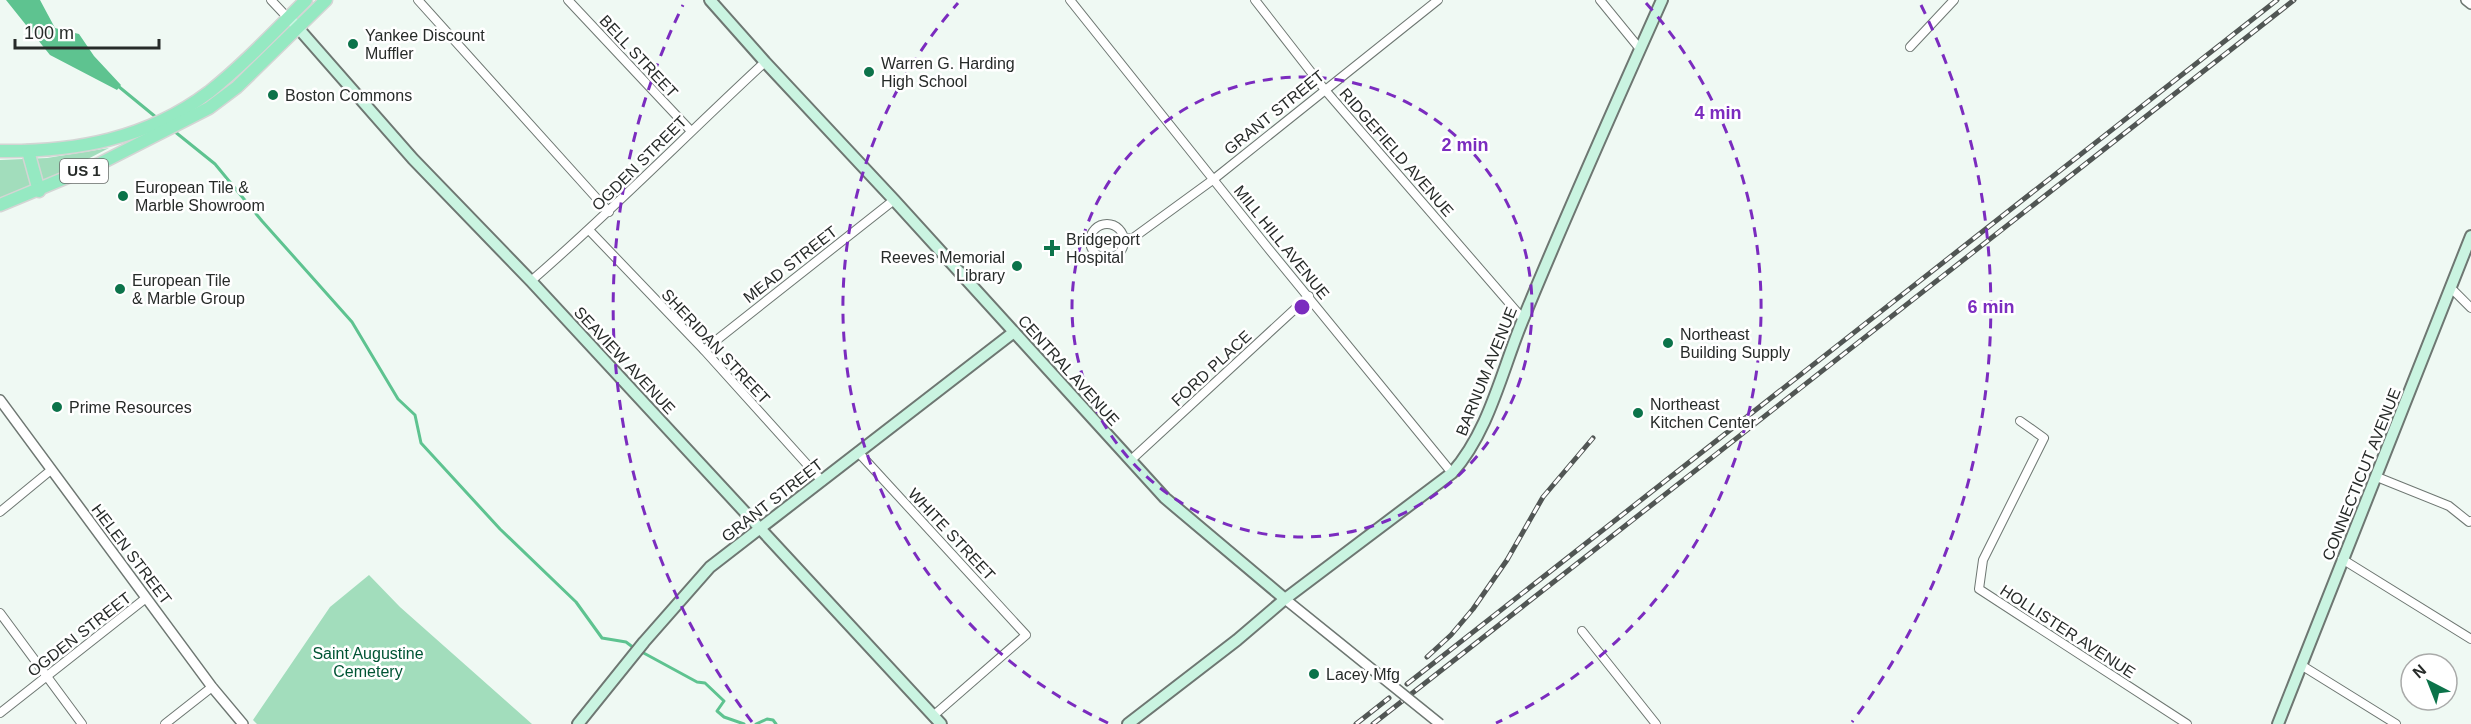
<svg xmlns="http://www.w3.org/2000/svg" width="2471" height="724" font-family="Helvetica,sans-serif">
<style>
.green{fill:#a2ddbc}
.water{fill:#5ec390}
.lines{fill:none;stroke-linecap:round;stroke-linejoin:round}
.stream{stroke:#5ec390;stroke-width:3}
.minor-casing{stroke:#6e7772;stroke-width:10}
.tertiary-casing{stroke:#6e7772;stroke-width:12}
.secondary-casing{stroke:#6e7772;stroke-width:14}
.primary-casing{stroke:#d4d5d4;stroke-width:15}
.minor{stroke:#fff;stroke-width:8}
.tertiary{stroke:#fff;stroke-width:9}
.secondary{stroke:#caf4e1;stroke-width:10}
.primary{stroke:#95e9c2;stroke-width:12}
.rail-casing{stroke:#515654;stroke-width:5}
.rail{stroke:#fff;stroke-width:3;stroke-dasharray:9;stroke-linecap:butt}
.tertiary-bridge-casing{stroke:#6e7772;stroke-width:12;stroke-linecap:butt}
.tertiary-bridge{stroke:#fff;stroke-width:9}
.ring{fill:none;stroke:#7b2cbf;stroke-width:3;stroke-dasharray:10 8}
.poi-dot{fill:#0c734a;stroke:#fff;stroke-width:2}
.labels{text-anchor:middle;stroke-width:5;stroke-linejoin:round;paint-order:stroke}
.shield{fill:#fff;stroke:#686b69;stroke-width:1.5}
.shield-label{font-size:15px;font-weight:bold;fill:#272b29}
.poi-label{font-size:16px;fill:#272b29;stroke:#fff;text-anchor:start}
.street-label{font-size:16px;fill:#272b29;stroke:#fff}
.park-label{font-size:16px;fill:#005434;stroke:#fff}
.centre{fill:#7b2cbf;stroke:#fff;stroke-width:3}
.ring-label{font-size:18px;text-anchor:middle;font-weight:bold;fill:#7b2cbf;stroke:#fff;stroke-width:5;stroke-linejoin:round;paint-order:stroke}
</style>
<rect width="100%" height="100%" fill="#eff9f3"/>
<!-- green -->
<g class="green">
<path d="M109,148L51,178L0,198V160L47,158Z"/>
<path d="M369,575L400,607L532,724H257L253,720L330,607Z"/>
</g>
<!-- water -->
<path class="water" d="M6,0H40L55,28L79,34L94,56L121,85L117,90L50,55Z"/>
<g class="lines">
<!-- stream -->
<g class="stream">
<path d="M118,86L157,118"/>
<path d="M174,131L215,164L262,221L352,322L398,399L415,415L421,443L500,529L576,602L602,638L626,642L634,648"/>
<path d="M640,651L697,682L705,683L724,701L717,711L724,717L744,724"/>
<path d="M756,724L767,719L773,720L776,724"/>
</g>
<!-- minor casing -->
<g class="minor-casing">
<g id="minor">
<path d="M271,0L287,17"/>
<path d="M418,0L609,212"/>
<path d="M568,0L691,131"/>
<path d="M1070,0L1268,248L1452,473"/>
<path d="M1255,0L1325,90L1523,319"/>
<path d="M1600,0L1640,49"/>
<path d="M1910,47L1954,0"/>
<circle cx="1107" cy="241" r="17"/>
<path d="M589,230L704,350L822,481"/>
<path d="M1124,239L1133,238L1214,179L1438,0"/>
<path d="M531,281C612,211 686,135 765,62"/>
<path d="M2451,288L2471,308"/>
<path d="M704,350L894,200"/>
<path d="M2020,421L2044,438L1983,560L1979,589L2187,724"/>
<path d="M858,452L1026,635L933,716"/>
<path d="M1131,460L1309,296"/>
<path d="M2377,477L2449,506L2469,522L2471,521"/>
<path d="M0,512L51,470"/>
<path d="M2342,559L2471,639"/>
<path d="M0,613L82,724"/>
<path d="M1582,631L1656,724"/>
<path d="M2301,665L2396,724"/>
<path d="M0,713L146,598"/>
<path d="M165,724L212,687"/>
</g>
</g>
<!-- tertiary casing -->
<g class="tertiary-casing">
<g id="tertiary">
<path d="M2466,0L2471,4"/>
<path d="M0,400L212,687L243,724"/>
<path d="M1285,599L1378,674"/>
</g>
</g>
<!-- secondary casing -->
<g class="secondary-casing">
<g id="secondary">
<path d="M710,0L765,62L894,200L1165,498L1285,599"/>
<path d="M292,21L413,159L531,281L941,724"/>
<path d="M578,724L644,642L710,567L1014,332"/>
<path d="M1128,724L1237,640L1285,599L1452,473C1490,430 1502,369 1524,317C1568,210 1615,105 1662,0"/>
<path d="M2278,724L2471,236"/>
</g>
</g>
<!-- primary casing -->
<g class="primary-casing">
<g id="primary">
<path d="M0,151C75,152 147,139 209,92C243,65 275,31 306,0"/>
<path d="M28,151L39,191"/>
<path d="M0,205L99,164L209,108L237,87L326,0"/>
</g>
</g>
<!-- minor -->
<use href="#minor" class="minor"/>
<!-- tertiary -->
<use href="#tertiary" class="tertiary"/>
<!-- secondary -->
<use href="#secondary" class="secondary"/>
<!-- primary -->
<use href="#primary" class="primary"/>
<!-- rail casing -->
<g class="rail-casing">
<g id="rail">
<path d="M1427,657L1451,635L1473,609L1507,560L1543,497L1593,438"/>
<path d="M1407,684L2277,0"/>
<path d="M1356,724L1389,698"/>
<path d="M1373,724L2294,0"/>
</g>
</g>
<!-- rail -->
<use href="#rail" class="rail"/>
<!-- tertiary-bridge casing -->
<g class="tertiary-bridge-casing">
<path id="tertiary-bridge" d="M1378,674L1440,724"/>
</g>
<!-- tertiary-bridge -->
<use href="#tertiary-bridge" class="tertiary-bridge"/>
</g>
<!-- distance rings -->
<g class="ring">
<circle cx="1302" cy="307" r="230"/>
<path d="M1108 723A459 459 0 0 1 958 3M1646 3A459 459 0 0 1 1496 723"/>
<path d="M752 722A689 689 0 0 1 683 5M1921 5A689 689 0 0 1 1852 722"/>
</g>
<!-- markers -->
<g class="poi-dot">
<circle cx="353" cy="44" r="6"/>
<circle cx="869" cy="72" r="6"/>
<circle cx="273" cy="95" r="6"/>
<circle cx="123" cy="196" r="6"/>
<path d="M1049 239h6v6h6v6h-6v6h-6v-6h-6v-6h6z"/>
<circle cx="1017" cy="266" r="6"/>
<circle cx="120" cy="289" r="6"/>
<circle cx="1668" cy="343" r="6"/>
<circle cx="57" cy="407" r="6"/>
<circle cx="1638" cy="413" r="6"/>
<circle cx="1314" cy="674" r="6"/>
</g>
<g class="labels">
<!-- shield labels -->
<rect class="shield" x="60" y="159" width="48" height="24" rx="4.5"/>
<g class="shield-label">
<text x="84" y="176">US 1</text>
</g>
<!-- poi labels -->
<g class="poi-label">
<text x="365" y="41">Yankee Discount<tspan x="365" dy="18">Muffler</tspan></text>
<text x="881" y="69">Warren G. Harding<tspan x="881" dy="18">High School</tspan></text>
<text x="285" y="101">Boston Commons</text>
<text x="135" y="193">European Tile &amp;<tspan x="135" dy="18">Marble Showroom</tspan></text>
<text x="1066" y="245">Bridgeport<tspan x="1066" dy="18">Hospital</tspan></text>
<text x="1005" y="263" text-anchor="end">Reeves Memorial<tspan x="1005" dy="18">Library</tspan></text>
<text x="132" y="286">European Tile<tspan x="132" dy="18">&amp; Marble Group</tspan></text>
<text x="1680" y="340">Northeast<tspan x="1680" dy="18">Building Supply</tspan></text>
<text x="1650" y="410">Northeast<tspan x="1650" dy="18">Kitchen Center</tspan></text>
<text x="69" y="413">Prime Resources</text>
<text x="1326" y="680">Lacey Mfg</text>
</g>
<!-- street labels -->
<g class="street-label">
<text transform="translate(639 56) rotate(47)" y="6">BELL STREET</text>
<text transform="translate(1274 112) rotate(-39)" y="6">GRANT STREET</text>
<text transform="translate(1397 152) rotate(49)" y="6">RIDGEFIELD AVENUE</text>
<text transform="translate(639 163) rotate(-45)" y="6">OGDEN STREET</text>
<text transform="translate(1282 242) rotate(51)" y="6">MILL HILL AVENUE</text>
<text transform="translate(790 264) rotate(-38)" y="6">MEAD STREET</text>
<text transform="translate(716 346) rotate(47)" y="6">SHERIDAN STREET</text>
<text transform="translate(625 360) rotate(47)" y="6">SEAVIEW AVENUE</text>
<text transform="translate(1211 368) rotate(-43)" y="6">FORD PLACE</text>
<text transform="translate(1069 370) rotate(48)" y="6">CENTRAL AVENUE</text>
<text transform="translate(1486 371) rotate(-68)" y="6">BARNUM AVENUE</text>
<text transform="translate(2361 474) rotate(-68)" y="6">CONNECTICUT AVENUE</text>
<text transform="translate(772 500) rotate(-38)" y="6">GRANT STREET</text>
<text transform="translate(952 534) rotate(47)" y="6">WHITE STREET</text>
<text transform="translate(132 554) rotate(53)" y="6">HELEN STREET</text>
<text transform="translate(2068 631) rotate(33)" y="6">HOLLISTER AVENUE</text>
<text transform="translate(79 634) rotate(-38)" y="6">OGDEN STREET</text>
</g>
<!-- park labels -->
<g class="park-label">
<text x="368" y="659">Saint Augustine<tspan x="368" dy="18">Cemetery</tspan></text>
</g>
</g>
<circle cx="1302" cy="307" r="9" class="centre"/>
<g class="ring-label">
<text x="1718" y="119">4 min</text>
<text x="1465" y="151">2 min</text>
<text x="1991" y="313">6 min</text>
</g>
<!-- north arrow -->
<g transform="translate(2429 682) rotate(318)"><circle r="28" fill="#ffffff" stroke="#a9aaa9" stroke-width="1.5"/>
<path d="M0-4.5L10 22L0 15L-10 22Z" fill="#0c734a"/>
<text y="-9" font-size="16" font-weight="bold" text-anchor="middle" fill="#272b29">N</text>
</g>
<!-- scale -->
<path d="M15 39v9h144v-9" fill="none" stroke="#272b29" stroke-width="3"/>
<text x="24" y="39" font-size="18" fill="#272b29" stroke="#ffffff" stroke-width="4.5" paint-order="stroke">100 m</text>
</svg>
